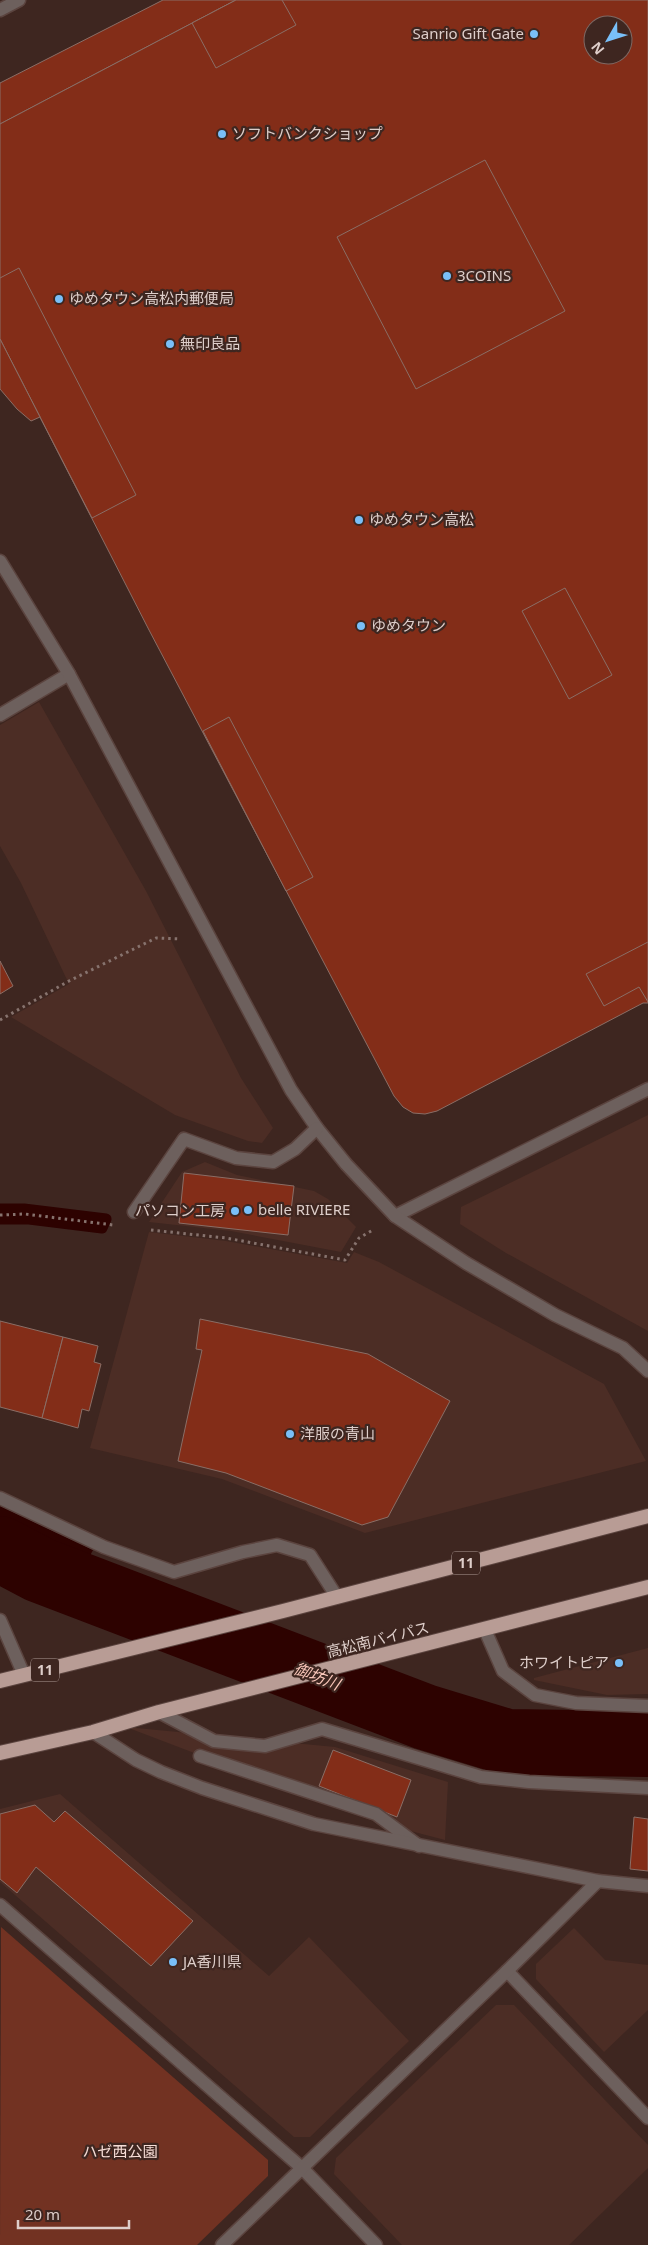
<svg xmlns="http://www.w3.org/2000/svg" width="648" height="2245" font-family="'Noto Sans','Noto Sans JP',sans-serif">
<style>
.built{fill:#4c2d25}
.green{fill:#723222}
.water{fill:#2d0200}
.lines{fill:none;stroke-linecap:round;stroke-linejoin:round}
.stream{stroke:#2d0200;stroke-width:11}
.river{stroke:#2d0200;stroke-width:66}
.building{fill:#832d18;stroke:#8a6e66;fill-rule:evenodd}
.service-casing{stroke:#5b443f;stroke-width:15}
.minor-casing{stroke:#5b443f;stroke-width:15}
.trunk-casing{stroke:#5b443f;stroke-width:16}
.path{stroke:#87736e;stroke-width:3;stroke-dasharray:2.5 4;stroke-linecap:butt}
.service{stroke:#6d605d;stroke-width:12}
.minor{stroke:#6d605d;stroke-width:12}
.trunk{stroke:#b89c95;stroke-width:14}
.poi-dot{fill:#79bff8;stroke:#3e2620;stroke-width:2}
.labels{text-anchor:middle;stroke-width:4.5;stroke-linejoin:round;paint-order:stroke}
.shield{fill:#3e2620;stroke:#ae9c97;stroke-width:1}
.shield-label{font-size:14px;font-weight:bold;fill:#dececa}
.poi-label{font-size:15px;fill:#dececa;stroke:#3e2620;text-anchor:start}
.street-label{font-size:15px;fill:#dececa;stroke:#3e2620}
.park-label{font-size:15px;fill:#f6dcd5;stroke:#3e2620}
.water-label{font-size:16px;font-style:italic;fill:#fbc8bb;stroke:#3e2620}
</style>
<rect width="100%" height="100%" fill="#3e2620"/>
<!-- built -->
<g class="built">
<path d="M39,702L146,891L241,1078L273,1128L262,1143L248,1141L175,1115L11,1017L69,984L21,883L0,846V725Z"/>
<path d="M648,1115V1331L506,1253L460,1224L461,1207Z"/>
<path d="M205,1162L237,1175L314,1191L328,1199L356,1227L341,1252L231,1231L149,1222L182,1172Z"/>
<path d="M149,1232L226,1241L347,1263L354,1252L379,1262L604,1384L646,1461L365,1533L222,1479L90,1448Z"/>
<path d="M648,1648V1694L607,1695L534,1680V1678Z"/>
<path d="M126,1727L335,1747L448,1782L445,1840L376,1822Z"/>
<path d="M60,1794L269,1976L309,1937L409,2041L310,2137H294L0,1882V1809Z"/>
<path d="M574,1928L605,1960L648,1965V2010L604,2052L536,1979V1964Z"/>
<path d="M496,2005H514L648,2145V2168L569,2245H402L334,2174L336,2158Z"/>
</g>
<!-- green -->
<path class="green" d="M1,1927L268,2160V2176L197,2245H0Z"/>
<!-- water -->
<path class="water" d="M0,1506L93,1550L65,1604L0,1575Z"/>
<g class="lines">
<!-- stream -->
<path class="stream" d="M0,1209H24L106,1219L102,1228L29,1219H0"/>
<!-- river -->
<path class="river" d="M0,1549L40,1570L425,1717L507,1742L648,1744"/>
</g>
<!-- building -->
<g class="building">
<path d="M163,0H236L0,124V83Z"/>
<path d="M236,0H648V1003H643L437,1111L425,1114L413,1113L403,1107L394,1096L149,630L0,339V124ZM593,25H623V55H593Z"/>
<path d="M236,0H282L296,25L216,68L192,23Z"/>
<path d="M485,160L565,311L416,389L337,237Z"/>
<path d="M19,268L136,495L92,518L0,339V278Z"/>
<path d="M0,339L40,417L31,421L17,409L0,389Z"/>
<path d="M565,588L612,675L569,699L522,611Z"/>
<path d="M229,717L313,877L286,891L203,731Z"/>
<path d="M648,942V1002L639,987L604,1006L586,974Z"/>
<path d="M0,961L13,986L0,994Z"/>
<path d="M184,1173L294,1186L288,1235L179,1223Z"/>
<path d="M200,1319L368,1354L450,1401L388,1517L362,1525L226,1473L178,1461L202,1350L196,1349Z"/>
<path d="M0,1321L63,1337L42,1418L0,1407Z"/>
<path d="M63,1337L98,1346L94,1362L101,1364L89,1411L82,1409L78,1428L42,1418Z"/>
<path d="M333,1750L411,1780L397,1817L319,1786Z"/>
<path d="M35,1805L54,1822L65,1811L193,1921L151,1966L36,1867L17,1893L0,1879V1814Z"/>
<path d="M634,1817L648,1819V1871L630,1869Z"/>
</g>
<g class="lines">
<!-- service casing -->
<g class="service-casing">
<g id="service">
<path d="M0,715L69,674"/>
<path d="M395,1216L648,1089"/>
<path d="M0,1498L104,1547L174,1572L243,1552L277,1545L310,1555L337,1597"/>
<path d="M0,1620L24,1675"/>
<path d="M485,1630L503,1671L535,1695L576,1703L648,1706"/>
<path d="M159,1712L214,1741L265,1746L322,1729L481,1777L529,1782L648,1788"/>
<path d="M200,1756L376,1814L419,1846"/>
</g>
</g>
<!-- minor casing -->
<g class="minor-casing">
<g id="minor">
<path d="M0,10L19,0"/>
<path d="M0,561L69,674L291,1090L317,1128L346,1164L395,1216L466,1263L555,1315L623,1348L648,1371"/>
<path d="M134,1212L184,1139L236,1158L273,1162L295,1149L317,1128"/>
<path d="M93,1732L136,1760L161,1772L202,1788L314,1824L598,1881L648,1886"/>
<path d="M0,1905L302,2168L376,2245"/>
<path d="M507,1971L648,2118"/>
<path d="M222,2245L507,1971L598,1881"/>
</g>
</g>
<!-- trunk casing -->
<g class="trunk-casing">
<g id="trunk">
<path d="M0,1681L283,1611L648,1516"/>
<path d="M0,1753L93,1732L159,1712L648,1587"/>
</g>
</g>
<!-- path -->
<g class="path">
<path d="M0,1020L69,981L156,938L181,939"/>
<path d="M0,1215L25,1214L113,1225"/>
<path d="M151,1230L226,1238L345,1260L359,1238L373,1230"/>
</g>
<!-- service -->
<use href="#service" class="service"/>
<!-- minor -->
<use href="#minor" class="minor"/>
<!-- trunk -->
<use href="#trunk" class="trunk"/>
</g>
<!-- markers -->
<g class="poi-dot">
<circle cx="534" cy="34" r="5"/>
<circle cx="222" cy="134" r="5"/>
<circle cx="447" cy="276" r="5"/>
<circle cx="59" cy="299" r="5"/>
<circle cx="170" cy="344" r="5"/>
<circle cx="359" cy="520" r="5"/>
<circle cx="361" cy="626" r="5"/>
<circle cx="248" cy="1210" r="5"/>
<circle cx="235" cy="1211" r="5"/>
<circle cx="290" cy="1434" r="5"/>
<circle cx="619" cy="1663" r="5"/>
<circle cx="173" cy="1962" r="5"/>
</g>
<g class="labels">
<!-- shield labels -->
<g class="shield">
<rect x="452" y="1551.5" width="28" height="23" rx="4"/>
<rect x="31" y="1658.5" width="28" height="23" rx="4"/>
</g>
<g class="shield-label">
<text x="466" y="1568">11</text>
<text x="45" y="1675">11</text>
</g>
<!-- poi labels -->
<g class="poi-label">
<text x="524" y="39" text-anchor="end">Sanrio Gift Gate</text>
<text x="232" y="139">ソフトバンクショップ</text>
<text x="457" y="281">3COINS</text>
<text x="69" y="304">ゆめタウン高松内郵便局</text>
<text x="180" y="349">無印良品</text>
<text x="369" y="525">ゆめタウン高松</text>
<text x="371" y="631">ゆめタウン</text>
<text x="258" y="1215">belle RIVIERE</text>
<text x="225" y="1216" text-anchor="end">パソコン工房</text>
<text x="300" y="1439">洋服の青山</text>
<text x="609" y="1668" text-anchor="end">ホワイトピア</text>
<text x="183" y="1967">JA香川県</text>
</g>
<!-- street labels -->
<g class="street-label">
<text transform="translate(378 1640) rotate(-14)" y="5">高松南バイパス</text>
</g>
<!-- park labels -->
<g class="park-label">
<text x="120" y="2157">ハゼ西公園</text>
</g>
<!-- water labels -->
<g class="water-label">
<text transform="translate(317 1676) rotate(21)" y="6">御坊川</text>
</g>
</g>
<!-- north arrow -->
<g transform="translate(608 40) rotate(231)"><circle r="24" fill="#3e2620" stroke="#7e6964"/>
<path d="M0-4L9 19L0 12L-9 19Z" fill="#79bff8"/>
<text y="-8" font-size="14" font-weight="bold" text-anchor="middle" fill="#dececa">N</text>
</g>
<!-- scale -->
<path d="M18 2220v8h111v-8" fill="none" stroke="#dececa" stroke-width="2.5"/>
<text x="25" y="2220" font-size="15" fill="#dececa" stroke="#3e2620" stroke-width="4" paint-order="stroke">20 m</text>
</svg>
